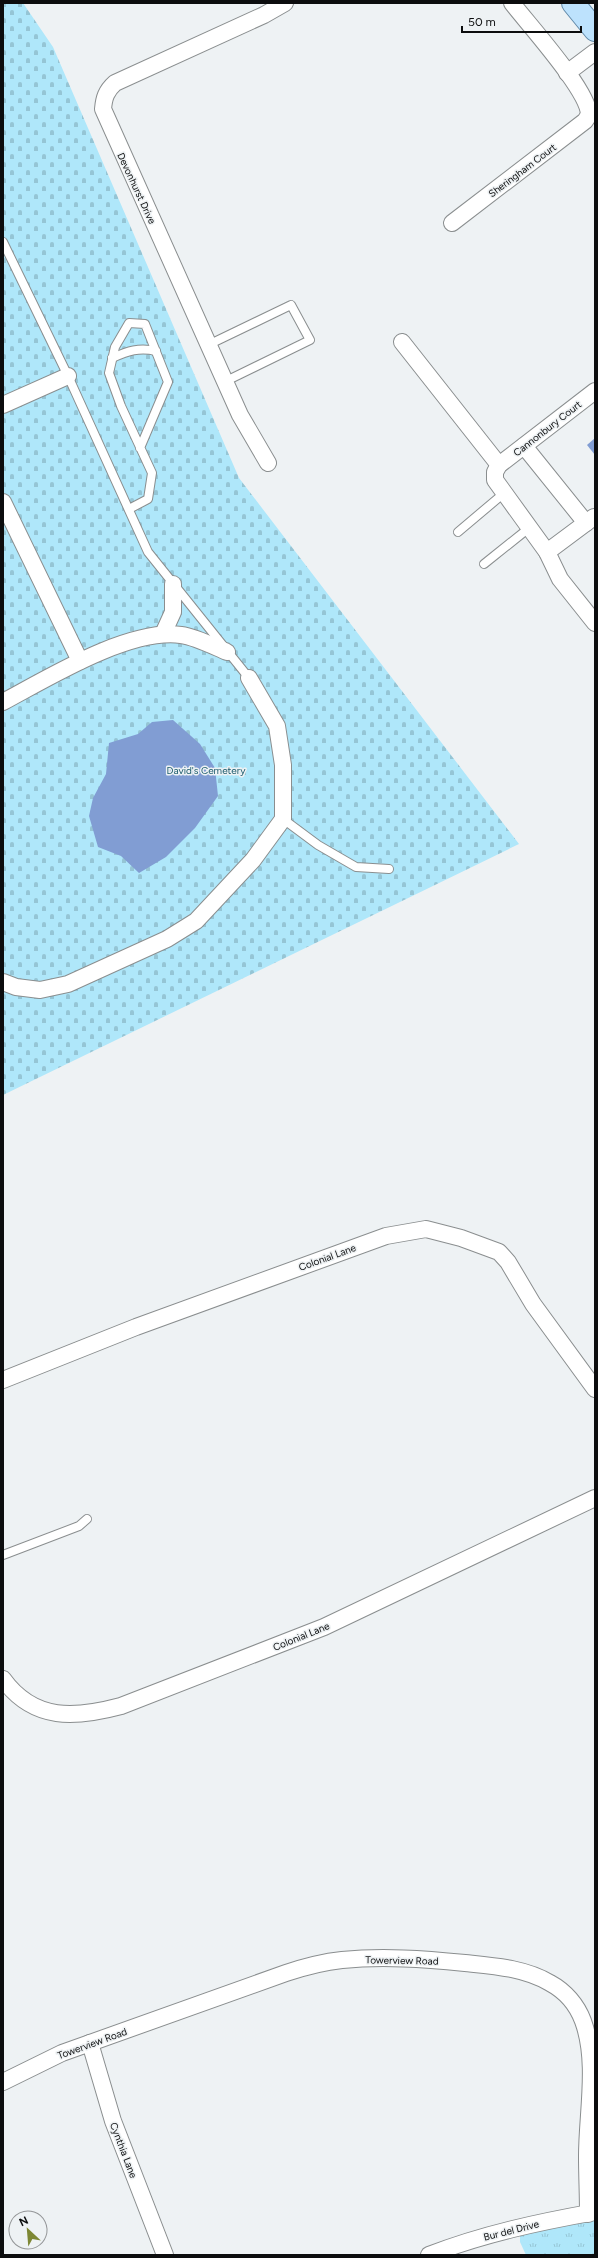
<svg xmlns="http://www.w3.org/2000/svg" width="598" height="2258" font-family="Figtree,sans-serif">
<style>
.grass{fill:url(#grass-tufts)}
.cemetery{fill:url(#cemetery-stones)}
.water{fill:#819dd3}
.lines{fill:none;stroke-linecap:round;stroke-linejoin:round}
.service-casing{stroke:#8a8e8f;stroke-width:10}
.minor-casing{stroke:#8a8e8f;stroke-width:18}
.primary-casing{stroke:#628aa9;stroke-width:24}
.service{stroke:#fff;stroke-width:8}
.minor{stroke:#fff;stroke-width:16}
.primary{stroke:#bde2fd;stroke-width:22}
.labels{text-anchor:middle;stroke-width:3;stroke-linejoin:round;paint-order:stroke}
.street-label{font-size:10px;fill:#0c0d0e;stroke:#eef2f4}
.park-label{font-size:10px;fill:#1a5a6c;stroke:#eef2f4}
</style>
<defs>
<pattern id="grass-tufts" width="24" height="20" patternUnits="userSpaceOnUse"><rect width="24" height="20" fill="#afe7fa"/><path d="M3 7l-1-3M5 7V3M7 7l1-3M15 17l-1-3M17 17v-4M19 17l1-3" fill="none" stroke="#95c5d5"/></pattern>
<pattern id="cemetery-stones" width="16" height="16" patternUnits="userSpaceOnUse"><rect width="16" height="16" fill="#afe7fa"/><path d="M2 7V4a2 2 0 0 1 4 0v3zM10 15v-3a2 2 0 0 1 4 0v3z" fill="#95c5d5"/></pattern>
</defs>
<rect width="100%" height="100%" fill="#eef2f4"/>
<!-- grass -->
<path class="grass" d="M595,2220V2255H526L520,2242V2234Z"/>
<!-- cemetery -->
<path class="cemetery" d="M3,3H23L53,47L239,478L519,844L3,1095Z"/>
<!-- water -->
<g class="water">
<path d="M595,438V455L587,445Z"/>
<path d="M173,720L200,744L215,768L218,796L195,828L166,857L139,873L121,856L98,847L89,816L93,798L106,774L109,743L138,734L152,722Z"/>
</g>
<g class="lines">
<!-- service casing -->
<g class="service-casing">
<g id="service">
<path d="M3,242L68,376L148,552L249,678"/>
<path d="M208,345L291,305L310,340L224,382"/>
<path d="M112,358C128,351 139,347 156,351"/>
<path d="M129,509L148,499L152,473L121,406L109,373L115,347L129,323L145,324L168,382L140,448"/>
<path d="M458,532L503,494"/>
<path d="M484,564L529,528"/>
<path d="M283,819L318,845L356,867L389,869"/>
<path d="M3,1555L79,1526L87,1519"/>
</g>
</g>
<!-- minor casing -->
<g class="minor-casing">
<g id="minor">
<path d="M512,3C528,24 589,91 589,115"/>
<path d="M567,73L595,52"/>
<path d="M452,223L585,121L589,115"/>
<path d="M402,342L499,465"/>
<path d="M595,391L499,465L495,472V480L547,552L560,579L595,623"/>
<path d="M3,405L68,376"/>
<path d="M524,446L586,523"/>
<path d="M268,463L240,415L103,109C104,98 106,91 115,83L264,15L285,3"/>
<path d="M3,502L80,661"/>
<path d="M547,552L594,517"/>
<path d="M163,634L173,612V584"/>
<path d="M3,702C48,678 129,628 181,635C196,637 213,646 227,652"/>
<path d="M3,982L16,987L40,990L68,984L167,939L196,921L253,860L283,819V765L277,726L249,678"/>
<path d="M3,1380L136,1327L386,1236L426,1229L461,1238L499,1252L508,1262L533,1304L595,1389"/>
<path d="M3,1679C34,1722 76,1718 121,1706L324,1627L595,1498"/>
<path d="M90,2043L113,2121L165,2255"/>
<path d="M3,2082L62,2053L286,1973C304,1967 323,1962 342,1960C383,1956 424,1959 465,1963C494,1966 525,1968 550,1983C565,1991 577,2005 583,2021C598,2062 587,2113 587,2156C587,2175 588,2194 588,2214"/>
<path d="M429,2255C483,2234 539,2222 595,2212"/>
</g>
</g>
<!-- primary casing -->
<g class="primary-casing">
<path id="primary" d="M573,3L595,30"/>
</g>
<!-- service -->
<use href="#service" class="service"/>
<!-- minor -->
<use href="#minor" class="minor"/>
<!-- primary -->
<use href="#primary" class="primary"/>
</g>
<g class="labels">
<!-- street labels -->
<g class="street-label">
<text transform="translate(522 170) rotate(-37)" y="4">Sheringham Court</text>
<text transform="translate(137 188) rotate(65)" y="4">Devonhurst Drive</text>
<text transform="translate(547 428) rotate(-38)" y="4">Cannonbury Court</text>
<text transform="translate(327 1257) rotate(-20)" y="4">Colonial Lane</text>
<text transform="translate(301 1636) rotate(-22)" y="4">Colonial Lane</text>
<text transform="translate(402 1960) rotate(1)" y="4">Towerview Road</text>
<text transform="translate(92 2043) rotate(-20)" y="4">Towerview Road</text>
<text transform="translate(124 2150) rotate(69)" y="4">Cynthia Lane</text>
<text transform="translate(511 2230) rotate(-14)" y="4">Bur del Drive</text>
</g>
<!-- park labels -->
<g class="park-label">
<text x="206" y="774">David's Cemetery</text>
</g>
</g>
<!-- border -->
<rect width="598" height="2258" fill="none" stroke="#0c0d0e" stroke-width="8"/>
<!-- north arrow -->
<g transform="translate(28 2230) rotate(334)"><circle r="19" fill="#eef2f4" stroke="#949698"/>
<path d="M0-3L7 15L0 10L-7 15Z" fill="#7d8734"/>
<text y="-6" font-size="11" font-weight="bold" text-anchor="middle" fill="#0c0d0e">N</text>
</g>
<!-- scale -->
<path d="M462 26v6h119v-6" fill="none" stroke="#0c0d0e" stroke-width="2"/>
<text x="468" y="26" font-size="12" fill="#0c0d0e" stroke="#eef2f4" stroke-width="3" paint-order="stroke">50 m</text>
</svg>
